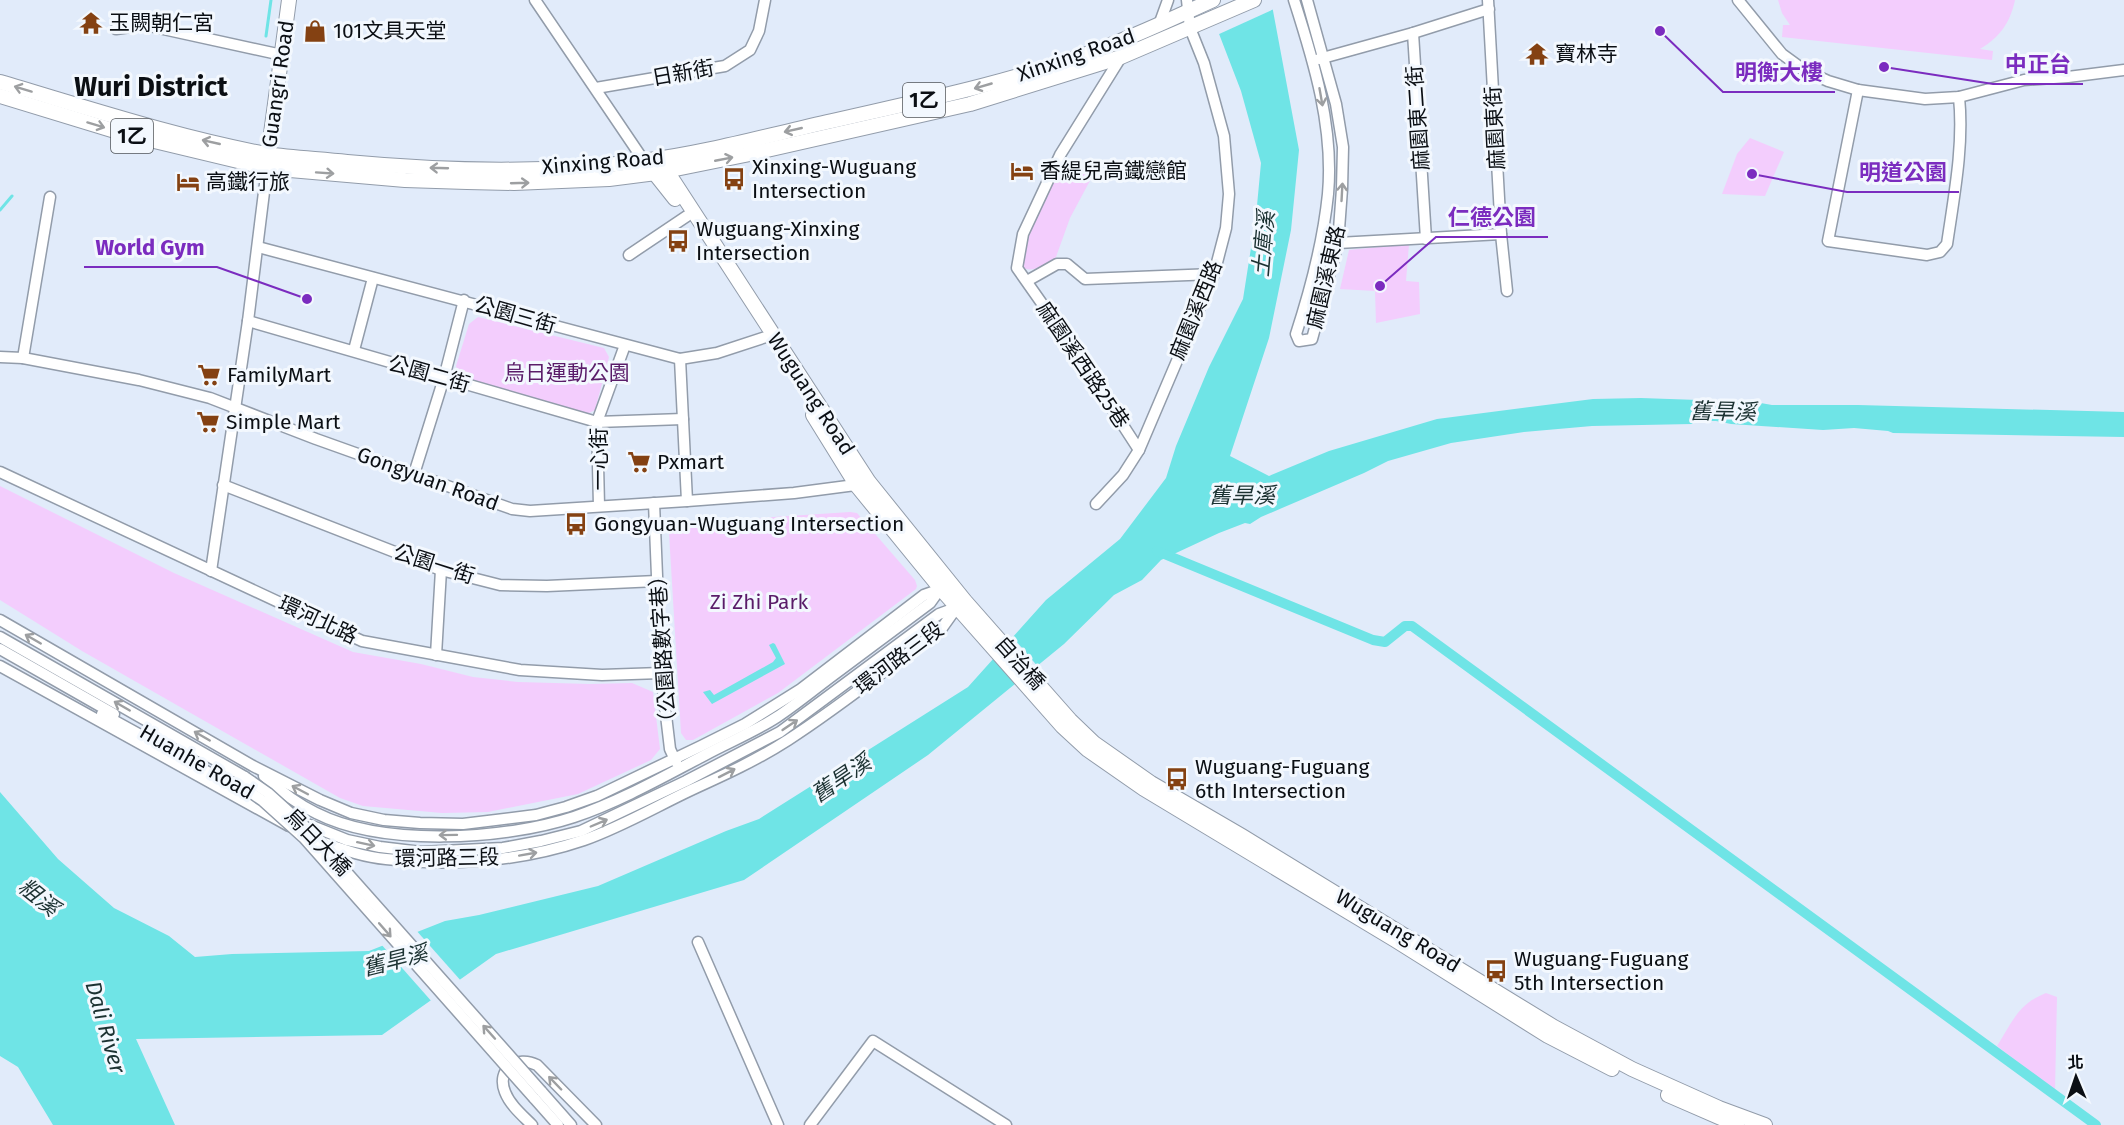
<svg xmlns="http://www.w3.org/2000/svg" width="2124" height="1125" font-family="'Fira Sans','Noto Sans TC',sans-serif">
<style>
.green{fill:#f3cdfd}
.water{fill:#6fe4e6}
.pier{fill:#e1ebfa}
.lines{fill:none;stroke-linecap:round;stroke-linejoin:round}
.stream{stroke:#6fe4e6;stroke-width:3}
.canal{stroke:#6fe4e6;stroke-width:10}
.minor-casing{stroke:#929caa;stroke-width:13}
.major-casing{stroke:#929caa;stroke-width:16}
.minor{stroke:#fff;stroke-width:10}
.major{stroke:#fff;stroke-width:14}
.minor-bridge-casing{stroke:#929caa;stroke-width:13;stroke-linecap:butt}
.minor-bridge{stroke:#fff;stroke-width:10}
.oneway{stroke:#9d9fa1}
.labels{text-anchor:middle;stroke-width:6;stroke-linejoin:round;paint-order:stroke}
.shield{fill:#f3f8fe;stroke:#51555a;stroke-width:1.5}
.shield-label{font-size:20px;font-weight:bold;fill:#0b0f14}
.poi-label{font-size:21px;fill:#0b0f14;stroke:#f3f8fe;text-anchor:start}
.street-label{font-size:21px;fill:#0b0f14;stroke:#f3f8fe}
.park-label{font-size:21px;fill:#5a1c69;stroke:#f3f8fe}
.water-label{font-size:22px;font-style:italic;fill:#1c3232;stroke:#f3f8fe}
.district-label{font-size:27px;font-weight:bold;fill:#0b0f14;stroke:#f3f8fe}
.leader{fill:none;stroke:#7b2cbf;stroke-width:2}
.callout-dot{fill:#7b2cbf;stroke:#f3f8fe;stroke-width:2}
.callout-label{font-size:22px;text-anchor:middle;font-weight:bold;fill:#7b2cbf;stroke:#f3f8fe;stroke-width:6;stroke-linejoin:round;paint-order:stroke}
</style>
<rect width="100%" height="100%" fill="#e1ebfa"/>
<!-- green -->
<g class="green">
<path d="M1778,0H2015C2010,23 2000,37 1980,49L1993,51L1992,60L1782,37L1783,25H1790L1782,13Z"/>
<path d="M1750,138L1784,152L1765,196L1722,194L1737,154Z"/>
<path d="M1062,160L1093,175L1070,218L1056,257C1045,264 1034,274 1021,267L1024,241Z"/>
<path d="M1409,244L1406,281L1419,282L1420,314L1376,323L1375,291L1340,289L1349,250Z"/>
<path d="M478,317L604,348L609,357L595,410L587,414L458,377L456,366L469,324Z"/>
<path d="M0,486L174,573L353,652L421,664L473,677L518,682L590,684L632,683L653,692L660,749L651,760L578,794L488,812L442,813L363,806L340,798L82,651L0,600Z"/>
<path d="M850,512L857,513L915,580L917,586L916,589L778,693L693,740H686L681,733L669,533L674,528L683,523Z"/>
<path d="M2046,993L2057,997L2055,1091L1997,1046C2013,1021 2018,1004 2046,993Z"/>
</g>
<!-- water -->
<g class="water">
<path d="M1206,0H1271L1299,150L1291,230L1269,338L1230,456L1269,476L1329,451L1437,419L1593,399L1641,398L1755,402L1772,405H1858L2124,412V437L1893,433L1888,431L1854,428L1823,430L1731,424L1716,421H1694L1692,424L1592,426L1524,432L1451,443L1388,461L1364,473L1261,517L1250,524L1245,523L1219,533L1161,560L1142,580L1114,595L1064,644L928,755L744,880L496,954L382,1035L136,1039L175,1125H53L18,1067L0,1056V792L58,859L114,908L169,936L195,957L232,954L369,951L445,921L479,915L598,886L726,831L759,819L968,687L1046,600L1120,539L1166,478L1176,446L1209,367L1243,299L1256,216L1261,163L1241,91Z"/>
<path d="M773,643L775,644L785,664L712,704L703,692L710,690L714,695L773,662L776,658L769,645Z"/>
</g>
<!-- pier -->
<g class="pier">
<path d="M1203,0H1272L1274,9L1217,35Z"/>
<path d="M1011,635L1039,668L1017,686L992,656Z"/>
<path d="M415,929L462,982L433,1003L380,943Z"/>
</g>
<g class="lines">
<!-- stream -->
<g class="stream">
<path d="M266,36L271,0"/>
<path d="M0,210L12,196"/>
</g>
<!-- canal -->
<path class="canal" d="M1157,551L1373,640L1385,642L1405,626H1412L2096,1125"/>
<!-- minor casing -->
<g class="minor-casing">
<g id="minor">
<path d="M535,0L644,161"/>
<path d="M1294,0C1314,62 1334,128 1328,194C1323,243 1311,288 1296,334L1299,341L1312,339L1338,243L1342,189L1343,147L1336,104L1307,0"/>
<path d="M1488,0L1501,234L1507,291"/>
<path d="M1738,0L1782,54L1804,70L1828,81L1858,90L1925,99L1959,97L2024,80L2068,77L2124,70"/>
<path d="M1159,25L1168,0"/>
<path d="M116,29L145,25L282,55"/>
<path d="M1413,33L1426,239"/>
<path d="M1121,57L1060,155L1023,234L1017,268L1069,342L1139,450"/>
<path d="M1319,59L1413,33L1489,9"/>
<path d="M596,88L725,66L750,50L759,31L765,0"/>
<path d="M1858,90L1828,241L1927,255L1940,252L1947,244C1954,196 1964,145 1959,97"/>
<path d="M1322,240L1338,243L1501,234"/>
<path d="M258,247L680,359L717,353L772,335"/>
<path d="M629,255L687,216"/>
<path d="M1027,281L1057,264H1067L1085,279L1214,274"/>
<path d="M248,321L597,422L683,419"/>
<path d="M354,350L373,278"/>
<path d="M0,357L23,358L139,380L210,398L316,439L512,509L530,511L687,501L794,493L863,484"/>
<path d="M23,358L50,197"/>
<path d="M680,359L687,501"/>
<path d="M0,472L362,641L520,670L602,675L661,673"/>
<path d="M414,474L444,378L464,300"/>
<path d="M223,485L441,570L500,585L547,586L657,581"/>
<path d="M654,503L661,673L670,749L676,762"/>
<path d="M1096,504L1123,475L1139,450L1214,274L1226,228L1229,194L1224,136L1204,63L1190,28L1187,0"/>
<path d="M599,506L597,422L625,345"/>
<path d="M211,571L248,321L267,168"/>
<path d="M0,620L253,766L320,800L351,813L384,820L420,823L463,824L536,815L566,807L597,796L701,746L745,724L801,689L924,595L941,589"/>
<path d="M0,637L245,777"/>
<path d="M0,649L114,714"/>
<path d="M436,655L441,570"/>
<path d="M0,666L289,826"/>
<path d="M102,714L246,793"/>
<path d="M264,776C279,790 297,804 316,813C383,847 504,840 574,817C619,802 663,777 705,755C729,742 754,732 777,717C795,705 811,692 828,679C862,654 896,628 930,603L940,589"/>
<path d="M302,822L347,840L380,847L421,852L503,848L541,841L581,831L686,781L780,732L939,614L958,607"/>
<path d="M316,840C339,848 362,857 386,859C451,867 522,861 584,840C621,827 655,807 691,790C724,775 757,760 788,740C841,706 891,665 942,628L957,607"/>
<path d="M698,942L778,1125"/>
<path d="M541,1091L571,1125"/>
<path d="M534,1098L558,1125"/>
<path d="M532,1125C522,1115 510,1105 505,1092C496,1069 517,1055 537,1065L596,1125"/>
<path d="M810,1125L873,1041L1006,1125"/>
</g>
</g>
<!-- major casing -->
<g class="major-casing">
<g id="major">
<path d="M0,82C88,108 176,137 266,154C293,158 320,159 347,162C444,171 545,174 642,161C706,153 769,135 832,121C919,101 1008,83 1092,52C1134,37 1173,18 1213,0"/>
<path d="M0,96L125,134L267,168L405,180L467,182L514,183L609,179L656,173L745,155L970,104L1121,57L1254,0"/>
<path d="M644,161L667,171L869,482L965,601L1070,720L1094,743L1151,783L1242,836L1554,1027L1632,1069L1719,1108L1765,1125"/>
<path d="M267,163L289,0"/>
<path d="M648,165L675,199"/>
<path d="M813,415L857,486L941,589L1062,726L1088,750L1144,789L1395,940L1548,1036L1612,1069"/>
<path d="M1668,1095L1737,1125"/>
</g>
</g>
<!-- minor -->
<use href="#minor" class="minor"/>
<!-- major -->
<use href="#major" class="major"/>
<!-- minor-bridge casing -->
<g class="minor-bridge-casing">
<g id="minor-bridge">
<path d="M245,777L268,793L311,832L541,1091"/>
<path d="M240,785L263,801L304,838L534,1098"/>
</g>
</g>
<!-- minor-bridge -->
<use href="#minor-bridge" class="minor-bridge"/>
</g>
<!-- one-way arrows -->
<defs><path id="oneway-shaft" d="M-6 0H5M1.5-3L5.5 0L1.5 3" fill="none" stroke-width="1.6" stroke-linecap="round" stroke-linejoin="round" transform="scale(1.5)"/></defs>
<g class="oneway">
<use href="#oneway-shaft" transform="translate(983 86) rotate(164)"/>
<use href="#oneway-shaft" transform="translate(23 89) rotate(-163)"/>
<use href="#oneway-shaft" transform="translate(1321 97) rotate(80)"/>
<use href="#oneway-shaft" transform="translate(96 125) rotate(17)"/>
<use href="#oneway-shaft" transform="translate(793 130) rotate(167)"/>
<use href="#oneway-shaft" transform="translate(211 142) rotate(-167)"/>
<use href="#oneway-shaft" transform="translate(724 159) rotate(-11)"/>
<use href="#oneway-shaft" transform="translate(439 168) rotate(-178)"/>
<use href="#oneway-shaft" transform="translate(325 173) rotate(4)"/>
<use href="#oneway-shaft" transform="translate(520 183) rotate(-2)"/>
<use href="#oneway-shaft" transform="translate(1342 192) rotate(-87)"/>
<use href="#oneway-shaft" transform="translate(33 639) rotate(-150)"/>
<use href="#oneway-shaft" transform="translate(122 706) rotate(-150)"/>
<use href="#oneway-shaft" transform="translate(790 725) rotate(-34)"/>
<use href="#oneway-shaft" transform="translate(202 736) rotate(-150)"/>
<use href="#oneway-shaft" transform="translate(727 773) rotate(-27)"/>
<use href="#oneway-shaft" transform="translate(300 790) rotate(-152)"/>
<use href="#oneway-shaft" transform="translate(599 823) rotate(-23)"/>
<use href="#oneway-shaft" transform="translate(448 835) rotate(179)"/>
<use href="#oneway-shaft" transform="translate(366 844) rotate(12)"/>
<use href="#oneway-shaft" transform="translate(528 854) rotate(-10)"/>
<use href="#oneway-shaft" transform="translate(385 930) rotate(49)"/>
<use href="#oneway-shaft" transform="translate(489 1032) rotate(-132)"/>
<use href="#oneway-shaft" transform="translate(555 1083) rotate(-134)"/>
</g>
<!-- icons -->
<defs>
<g id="temple-bare" transform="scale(1.8)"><path d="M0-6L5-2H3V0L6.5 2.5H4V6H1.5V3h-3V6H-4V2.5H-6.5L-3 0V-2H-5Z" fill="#844112" stroke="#f3f8fe" stroke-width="2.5" paint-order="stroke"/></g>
<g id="shop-bare" transform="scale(1.8)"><path d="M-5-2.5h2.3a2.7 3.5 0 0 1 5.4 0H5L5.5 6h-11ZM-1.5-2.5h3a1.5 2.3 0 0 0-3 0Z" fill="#844112" stroke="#f3f8fe" stroke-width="2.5" paint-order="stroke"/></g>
<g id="hotel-bare" transform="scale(1.8)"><path d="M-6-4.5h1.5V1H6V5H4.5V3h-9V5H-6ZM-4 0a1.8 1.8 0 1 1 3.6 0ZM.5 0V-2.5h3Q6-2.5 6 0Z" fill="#844112" stroke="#f3f8fe" stroke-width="2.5" paint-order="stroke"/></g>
<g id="bus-bare" transform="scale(1.8)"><path d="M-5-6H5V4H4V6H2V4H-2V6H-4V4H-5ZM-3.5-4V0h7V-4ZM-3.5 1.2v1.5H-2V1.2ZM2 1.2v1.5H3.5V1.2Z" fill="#844112" stroke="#f3f8fe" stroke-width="2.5" paint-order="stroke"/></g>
<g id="supermarket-bare" transform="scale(1.8)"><path d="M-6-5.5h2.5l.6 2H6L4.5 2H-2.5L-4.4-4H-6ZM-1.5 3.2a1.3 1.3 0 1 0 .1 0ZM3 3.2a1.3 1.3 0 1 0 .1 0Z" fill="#844112" stroke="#f3f8fe" stroke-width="2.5" paint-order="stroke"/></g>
</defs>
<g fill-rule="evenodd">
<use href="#temple-bare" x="91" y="23"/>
<use href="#shop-bare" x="315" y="31"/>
<use href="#temple-bare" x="1537" y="54"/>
<use href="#hotel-bare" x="1022" y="171"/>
<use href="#bus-bare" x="734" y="179"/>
<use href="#hotel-bare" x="188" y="182"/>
<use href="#bus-bare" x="678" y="241"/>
<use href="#supermarket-bare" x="209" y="375"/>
<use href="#supermarket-bare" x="208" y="422"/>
<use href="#supermarket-bare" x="639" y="462"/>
<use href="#bus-bare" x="576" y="524"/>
<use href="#bus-bare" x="1177" y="779"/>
<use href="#bus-bare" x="1496" y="971"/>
</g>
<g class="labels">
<!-- shield labels -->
<g class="shield">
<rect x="903" y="83" width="42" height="34" rx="4.5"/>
<rect x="111" y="119" width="42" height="34" rx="4.5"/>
</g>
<g class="shield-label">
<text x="924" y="107">1乙</text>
<text x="132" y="143">1乙</text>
</g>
<!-- poi labels -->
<g class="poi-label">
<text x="109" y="30">玉闕朝仁宮</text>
<text x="333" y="38">101文具天堂</text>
<text x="1555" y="61">寶林寺</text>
<text x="752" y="174">Xinxing-Wuguang<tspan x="752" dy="24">Intersection</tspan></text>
<text x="1040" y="178">香緹兒高鐵戀館</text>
<text x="206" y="189">高鐵行旅</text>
<text x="696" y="236">Wuguang-Xinxing<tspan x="696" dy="24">Intersection</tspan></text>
<text x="227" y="382">FamilyMart</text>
<text x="226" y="429">Simple Mart</text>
<text x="657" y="469">Pxmart</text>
<text x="594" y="531">Gongyuan-Wuguang Intersection</text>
<text x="1195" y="774">Wuguang-Fuguang<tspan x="1195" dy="24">6th Intersection</tspan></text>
<text x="1514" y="966">Wuguang-Fuguang<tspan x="1514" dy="24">5th Intersection</tspan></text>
</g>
<!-- street labels -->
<g class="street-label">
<text transform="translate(1076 55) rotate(-19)" y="7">Xinxing Road</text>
<text transform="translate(683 73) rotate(-10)" y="7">日新街</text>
<text transform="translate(278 84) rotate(-82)" y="7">Guangri Road</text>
<text transform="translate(1418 118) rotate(-94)" y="7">麻園東二街</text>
<text transform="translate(1495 128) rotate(-93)" y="7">麻園東街</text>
<text transform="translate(603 162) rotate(-5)" y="7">Xinxing Road</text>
<text transform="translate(1326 277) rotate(-77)" y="7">麻園溪東路</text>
<text transform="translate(1196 310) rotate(-68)" y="7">麻園溪西路</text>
<text transform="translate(515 315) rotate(16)" y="7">公園三街</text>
<text transform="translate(1083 365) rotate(56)" y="7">麻園溪西路25巷</text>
<text transform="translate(429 374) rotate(16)" y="7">公園二街</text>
<text transform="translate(811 394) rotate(57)" y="7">Wuguang Road</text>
<text transform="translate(599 459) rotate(-90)" y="7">一心街</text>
<text transform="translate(428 479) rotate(20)" y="7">Gongyuan Road</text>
<text transform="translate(434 564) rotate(18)" y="7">公園一街</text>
<text transform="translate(318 620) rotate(25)" y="7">環河北路</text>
<text transform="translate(663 649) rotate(-94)" y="7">（公園路數字巷）</text>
<text transform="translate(899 658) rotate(-37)" y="7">環河路三段</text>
<text transform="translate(1020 663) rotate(48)" y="7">自治橋</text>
<text transform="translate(197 762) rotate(30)" y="7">Huanhe Road</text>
<text transform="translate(318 842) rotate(46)" y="7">烏日大橋</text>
<text transform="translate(447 858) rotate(-1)" y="7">環河路三段</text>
<text transform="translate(1398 931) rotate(31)" y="7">Wuguang Road</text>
</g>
<!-- park labels -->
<g class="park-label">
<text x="567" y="380">烏日運動公園</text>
<text x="759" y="609">Zi Zhi Park</text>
</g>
<!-- water labels -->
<g class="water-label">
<text transform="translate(1263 244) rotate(-85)" y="8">土庫溪</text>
<text transform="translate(1723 411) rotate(1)" y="8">舊旱溪</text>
<text x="1242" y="503">舊旱溪</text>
<text transform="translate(841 778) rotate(-34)" y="8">舊旱溪</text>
<text transform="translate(39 897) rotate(39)" y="8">粗溪</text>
<text transform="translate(395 960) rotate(-14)" y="8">舊旱溪</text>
<text transform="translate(106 1027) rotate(74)" y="8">Dali River</text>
</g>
<!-- district labels -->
<g class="district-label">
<text x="151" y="96">Wuri District</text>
</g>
</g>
<!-- callouts -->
<path class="leader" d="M1884 67L1993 84H2083M1660 31L1723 92H1835M1752 174L1847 192H1959M1380 286L1436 237H1548M307 299L217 267H84"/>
<g class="callout-dot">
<circle cx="1884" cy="67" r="6"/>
<circle cx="1660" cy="31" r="6"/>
<circle cx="1752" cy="174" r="6"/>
<circle cx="1380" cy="286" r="6"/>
<circle cx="307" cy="299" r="6"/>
</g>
<g class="callout-label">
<text x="2038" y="72">中正台</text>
<text x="1779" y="80">明衡大樓</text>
<text x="1903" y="180">明道公園</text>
<text x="1492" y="225">仁德公園</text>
<text x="150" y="255">World Gym</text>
</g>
<!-- north arrow -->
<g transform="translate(2076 1077) rotate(358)" stroke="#f3f8fe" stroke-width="4.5" paint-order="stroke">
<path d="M0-4.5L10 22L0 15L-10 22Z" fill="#0b0f14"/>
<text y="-9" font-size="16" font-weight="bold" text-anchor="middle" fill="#0b0f14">北</text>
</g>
</svg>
